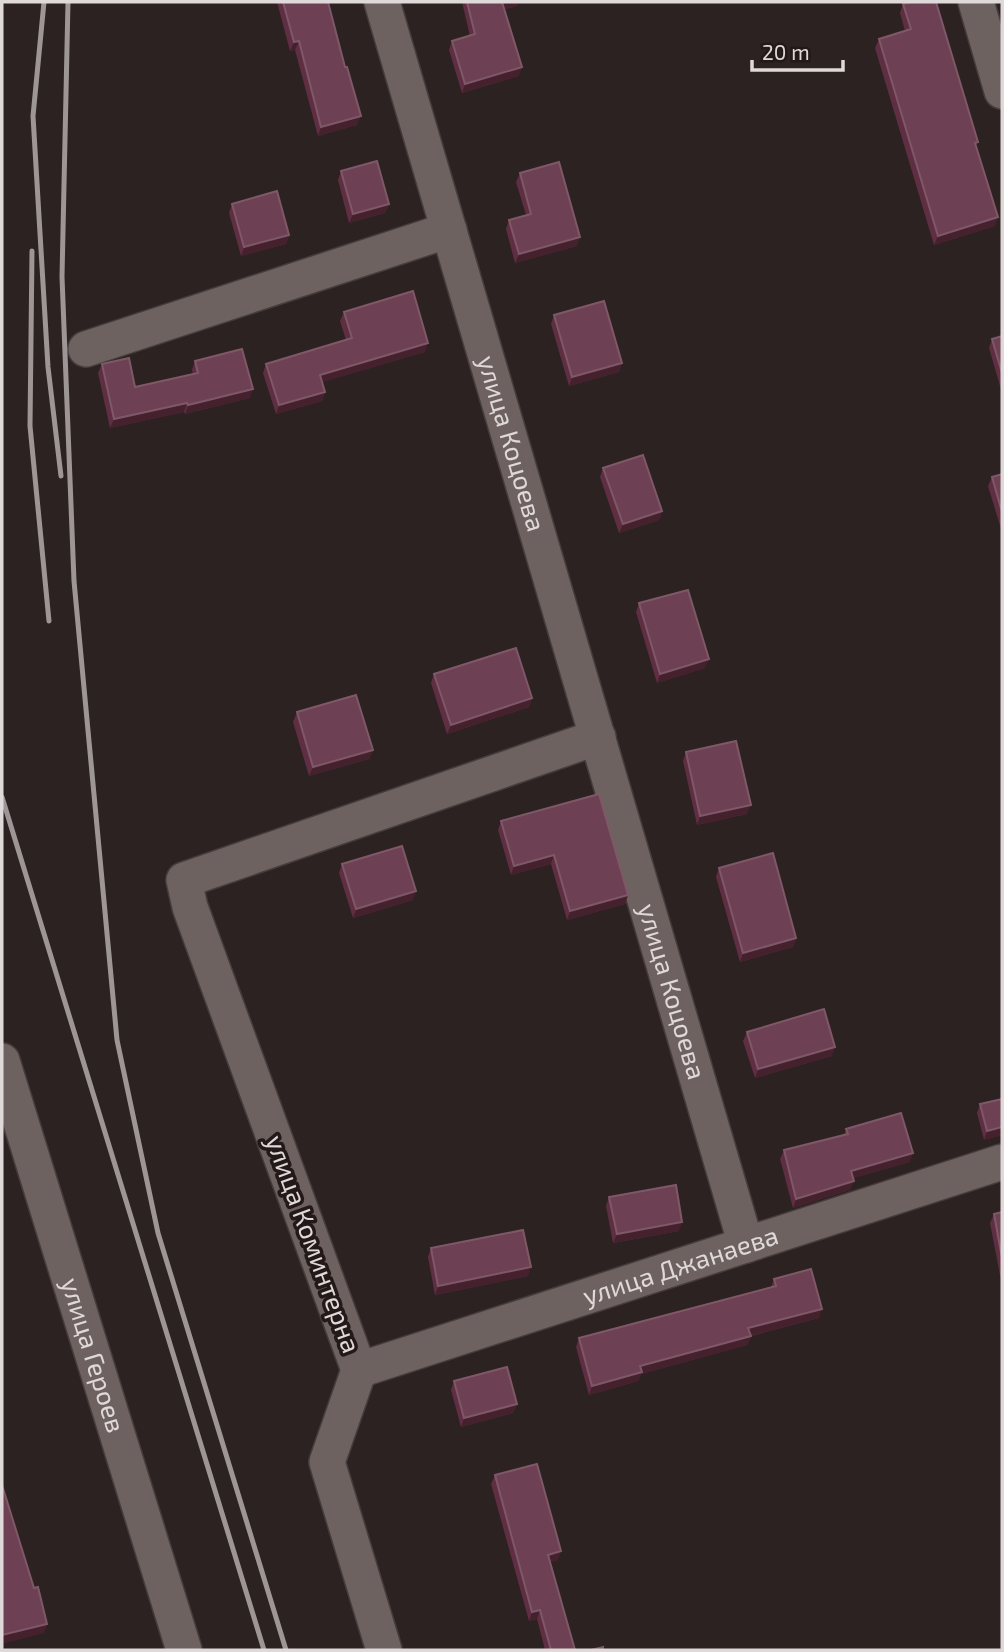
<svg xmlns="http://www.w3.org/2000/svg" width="1004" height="1652" font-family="'Exo 2',sans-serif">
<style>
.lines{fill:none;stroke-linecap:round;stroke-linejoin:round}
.minor-casing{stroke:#453d3c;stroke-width:38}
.minor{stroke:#6e6261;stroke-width:35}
.rail{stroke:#9e9696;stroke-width:5}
.wall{fill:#5f2e42}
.shaded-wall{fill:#45212e}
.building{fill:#6d4053;stroke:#7f5868;stroke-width:2}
.labels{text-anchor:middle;stroke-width:7;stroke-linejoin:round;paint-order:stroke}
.street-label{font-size:26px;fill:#e0d9d9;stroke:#231918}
</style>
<rect width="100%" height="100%" fill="#2c2221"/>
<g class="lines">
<!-- minor casing -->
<g class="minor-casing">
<g id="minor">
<path id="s1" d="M382,2L746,1245"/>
<path d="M976,2L1002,91"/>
<path d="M86,349L449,230"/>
<path id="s2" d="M2,1061L184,1650"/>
<path id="s3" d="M359,1370L1002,1162"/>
<path d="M384,1650L327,1462L359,1370L190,907L184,880L598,737"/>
</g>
</g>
<!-- minor -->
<use href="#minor" class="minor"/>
<!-- rail -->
<g class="rail">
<path d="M44,2L33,116L48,367L61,476"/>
<path d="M68,2L62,277L74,581L117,1040L158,1233L286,1650"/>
<path d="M32,251L30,426L49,621"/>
<path d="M2,797L264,1650"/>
</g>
</g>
<!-- wall -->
<g class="wall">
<path d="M277,2H328L357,125L318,136L295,50L290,51Z"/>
<path d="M462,2H519L517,6L505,9L519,76L462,93L449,50L452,41L470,36Z"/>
<path d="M903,4L995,226L934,245L875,48L879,39L905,31L900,13Z"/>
<path d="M341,171L389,204L385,213L349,223L338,180Z"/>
<path d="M520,173L577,246L515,263L506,229L509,220L526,215L516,182Z"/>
<path d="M232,204L289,235L286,244L241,256L229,213Z"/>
<path d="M344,312L425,352L322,382L325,392L322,401L276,414L263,373L266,364L346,340L340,321Z"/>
<path d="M554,315L622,363L619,372L569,386L551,324Z"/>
<path d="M1002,336V393L989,348L992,339Z"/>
<path d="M195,361L250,398L185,414L184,412L110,428L98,373L102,364L135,387L193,375L192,370Z"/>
<path d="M603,468L662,511L659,520L619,533L600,477Z"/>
<path d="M1002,474V532L988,486L992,477Z"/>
<path d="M639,603L705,668L657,683L636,612Z"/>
<path d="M434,674L532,698L529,707L447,734L431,683Z"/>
<path d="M297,712L373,750L369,759L309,776L293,722Z"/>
<path d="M686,752L747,814L697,825L683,761Z"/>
<path d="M501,821L628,895L625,904L567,920L551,864L511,875L498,830Z"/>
<path d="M342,864L413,900L353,918L339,873Z"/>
<path d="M719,868L796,938L793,947L740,962L716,877Z"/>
<path d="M747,1032L832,1056L755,1078L743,1041Z"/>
<path d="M1002,1099V1135L984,1140L977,1113L980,1104Z"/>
<path d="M846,1129L910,1162L853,1178L850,1190L793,1208L780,1159L784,1150L844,1135Z"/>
<path d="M609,1197L679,1231L613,1243L606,1206Z"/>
<path d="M1002,1212V1280H1001L990,1223L994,1214Z"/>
<path d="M431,1248L528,1276L435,1295L428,1257Z"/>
<path d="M774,1279L819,1318L751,1336L747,1345L641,1374L638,1381L589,1395L576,1347L579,1338L771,1287Z"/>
<path d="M454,1381L517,1404L513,1413L461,1427L451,1390Z"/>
<path d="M495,1475L558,1560L550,1562L575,1650H545L537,1619L529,1621L491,1484Z"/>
</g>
<!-- shaded-wall -->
<g class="shaded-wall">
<path d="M502,2H519L517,6L499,10Z"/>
<path d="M299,41L295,50L290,51L294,42Z"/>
<path d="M522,67L519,76L462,93L465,84Z"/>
<path d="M361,116L357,125L318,136L321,127Z"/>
<path d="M389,204L385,213L349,223L353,214Z"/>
<path d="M998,217L995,226L934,245L938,236Z"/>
<path d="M289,235L286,244L241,256L244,247Z"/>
<path d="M580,237L577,246L515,263L519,254Z"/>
<path d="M428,343L425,352L317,384L320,375Z"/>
<path d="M622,363L619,372L569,386L572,377Z"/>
<path d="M253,389L250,398L185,414L188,405Z"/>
<path d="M325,392L322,401L276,414L279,405Z"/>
<path d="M187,403L184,412L110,428L114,419Z"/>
<path d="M662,511L659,520L619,533L623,524Z"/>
<path d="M709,659L705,668L657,683L660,674Z"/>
<path d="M532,698L529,707L447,734L451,725Z"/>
<path d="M373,750L369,759L309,776L313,767Z"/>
<path d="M751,805L747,814L697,825L700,816Z"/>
<path d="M554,855L551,864L511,875L514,866Z"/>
<path d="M416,891L413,900L353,918L356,909Z"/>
<path d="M628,895L625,904L567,920L570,911Z"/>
<path d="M796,938L793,947L740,962L743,953Z"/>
<path d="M835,1047L832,1056L755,1078L758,1069Z"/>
<path d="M1002,1127V1135L984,1140L987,1131Z"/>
<path d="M913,1153L910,1162L848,1180L851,1171Z"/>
<path d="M854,1181L850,1190L793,1208L796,1199Z"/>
<path d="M682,1222L679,1231L613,1243L617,1234Z"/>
<path d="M531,1267L528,1276L435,1295L438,1286Z"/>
<path d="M822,1309L819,1318L745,1337L748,1328Z"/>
<path d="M751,1336L747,1345L641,1374L638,1381L589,1395L592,1386L640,1366Z"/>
<path d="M517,1404L513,1413L461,1427L464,1418Z"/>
<path d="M561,1551L558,1560L545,1564L548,1555Z"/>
<path d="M540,1610L537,1619L529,1621L532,1612Z"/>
<path d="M47,1624L44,1633L2,1644V1635Z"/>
</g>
<!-- building -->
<g class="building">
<path d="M283,2H328L345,67H347L361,116L321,127L299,41L294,42Z"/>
<path d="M467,2H502L522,67L465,84L452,41L475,34Z"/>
<path d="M912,2H936L978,142L975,143L998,217L938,236L879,39L911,29L903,4Z"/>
<path d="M377,161L389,204L353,214L341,171Z"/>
<path d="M559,162L580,237L519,254L509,220L531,214L520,173Z"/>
<path d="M277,191L289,235L244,247L232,204Z"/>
<path d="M413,291L428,343L320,375L325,392L279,405L266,364L352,338L344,312Z"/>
<path d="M604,301L622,363L572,377L554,315Z"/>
<path d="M1002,336V373L992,339Z"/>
<path d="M242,349L253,389L188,405L187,403L114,419L102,364L129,358L135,387L198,373L195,361Z"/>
<path d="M643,455L662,511L623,524L603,468Z"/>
<path d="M1002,474V512L992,477Z"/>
<path d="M688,590L709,659L660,674L639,603Z"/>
<path d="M516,648L532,698L451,725L434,674Z"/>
<path d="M356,695L373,750L313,767L297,712Z"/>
<path d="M736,741L751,805L700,816L686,752Z"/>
<path d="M599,794L628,895L570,911L554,855L514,866L501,821Z"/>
<path d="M402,846L416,891L356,909L342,864Z"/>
<path d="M773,853L796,938L743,953L719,868Z"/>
<path d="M824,1009L835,1047L758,1069L747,1032Z"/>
<path d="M1002,1099V1127L987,1131L980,1104Z"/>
<path d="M901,1113L913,1153L851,1171L854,1181L796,1199L784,1150L848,1134L846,1129Z"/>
<path d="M676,1185L682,1222L617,1234L609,1197Z"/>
<path d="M1002,1212V1258L994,1214Z"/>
<path d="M523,1230L531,1267L438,1286L431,1248Z"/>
<path d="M811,1269L822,1309L748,1328L751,1336L640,1366L642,1372L592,1386L579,1338L776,1286L774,1279Z"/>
<path d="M507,1367L517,1404L464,1418L454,1381Z"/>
<path d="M537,1464L561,1551L548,1555L575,1650H551L540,1610L532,1612L495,1475Z"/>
<path d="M2,1485L34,1588L38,1587L47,1624L2,1635Z"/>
<path d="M603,1647V1650H591Z"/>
</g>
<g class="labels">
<!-- street labels -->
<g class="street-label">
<text dy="9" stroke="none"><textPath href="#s1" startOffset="460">улица Коцоева</textPath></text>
<text dy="9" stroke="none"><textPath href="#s1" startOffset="1031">улица Коцоева</textPath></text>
<text transform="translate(313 1244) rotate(70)" y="9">улица Коминтерна</text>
<text dy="9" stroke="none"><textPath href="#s3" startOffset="338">улица Джанаева</textPath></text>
<text dy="9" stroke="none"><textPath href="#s2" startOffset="308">улица Героев</textPath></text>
</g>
</g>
<!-- border -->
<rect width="1004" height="1652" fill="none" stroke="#e0d9d9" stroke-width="7"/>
<!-- scale -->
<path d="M752 60v10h91v-10" fill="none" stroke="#e0d9d9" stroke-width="3.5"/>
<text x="762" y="60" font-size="21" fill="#e0d9d9" stroke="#231918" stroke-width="5" paint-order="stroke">20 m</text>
</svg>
